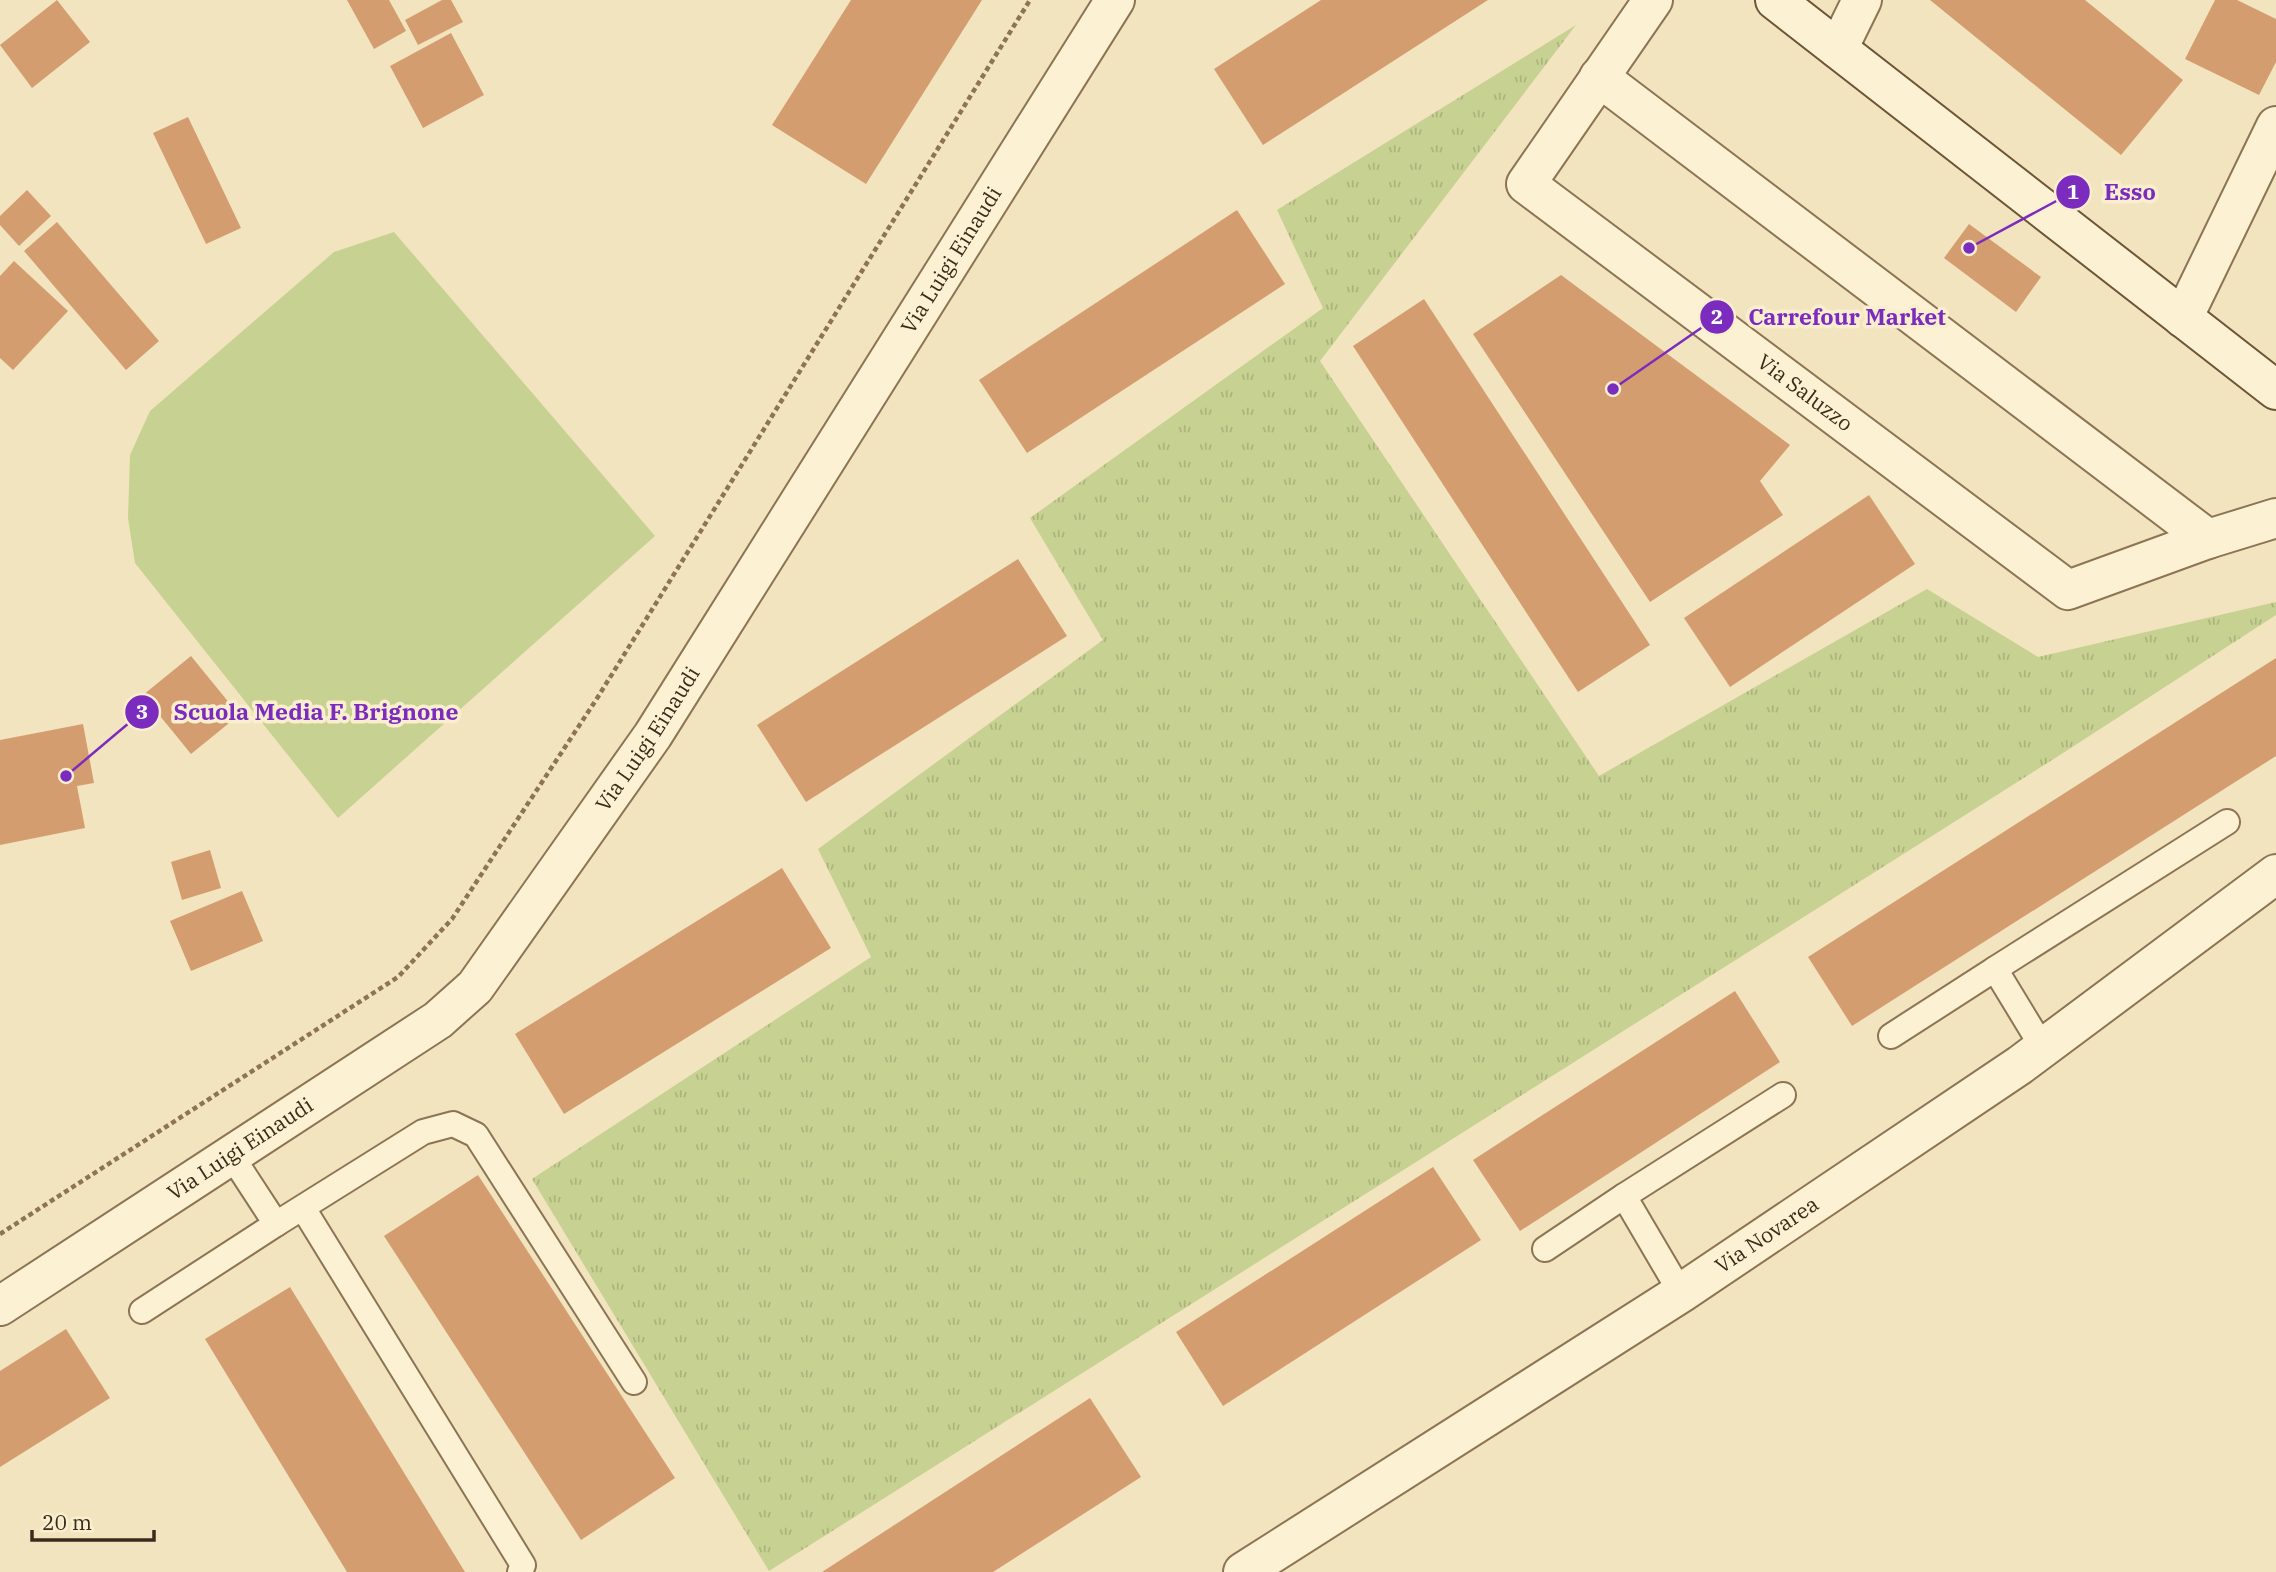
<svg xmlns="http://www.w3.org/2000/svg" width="2276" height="1572" font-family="'IBM Plex Serif',serif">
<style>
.grass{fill:url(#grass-tufts)}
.pitch{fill:#c7d191}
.building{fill:#d49d70}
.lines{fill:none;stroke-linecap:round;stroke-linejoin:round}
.lane-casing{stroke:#8c7455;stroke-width:28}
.street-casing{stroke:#8c7455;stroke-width:42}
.secondary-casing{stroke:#6e5538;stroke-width:42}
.path{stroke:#8c7455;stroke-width:4.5;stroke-dasharray:5 3.5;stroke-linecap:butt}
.lane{stroke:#fcf1d2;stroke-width:24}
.street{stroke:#fcf1d2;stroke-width:38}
.secondary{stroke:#fcf1d2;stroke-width:38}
.labels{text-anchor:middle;stroke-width:7;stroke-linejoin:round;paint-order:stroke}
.street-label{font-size:21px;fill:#3a2b1b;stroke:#f9eece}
.leader{fill:none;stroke:#7b2cbf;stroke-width:2.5}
.callout-dot{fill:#7b2cbf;stroke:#f9eece;stroke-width:2.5}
.mark-label{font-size:21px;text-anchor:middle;font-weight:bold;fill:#fff}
.callout-label{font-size:23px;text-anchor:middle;font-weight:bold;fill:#7b2cbf;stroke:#f9eece;stroke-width:7;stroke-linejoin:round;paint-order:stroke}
</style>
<defs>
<pattern id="grass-tufts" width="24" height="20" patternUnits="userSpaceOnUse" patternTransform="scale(1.75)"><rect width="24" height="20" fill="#c7d191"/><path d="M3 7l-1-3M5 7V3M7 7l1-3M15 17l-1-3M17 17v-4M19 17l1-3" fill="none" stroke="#acb47c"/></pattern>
</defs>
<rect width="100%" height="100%" fill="#f2e4be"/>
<!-- grass -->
<path class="grass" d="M1576,25L1320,361L1599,776L1927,589L2038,657L2276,602V615L2060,755L769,1571L532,1179L871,957L818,849L1103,640L1030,518L1323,308L1277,210Z"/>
<!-- pitch -->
<path class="pitch" d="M394,232L655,536L338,818L135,563L128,518L130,455L150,411L334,252Z"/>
<!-- building -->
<g class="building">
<path d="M57,0L90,42L32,88L0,45Z"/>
<path d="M347,0H389L406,31L374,49Z"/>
<path d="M442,0H451L463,22L418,45L405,20Z"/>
<path d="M851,0H982L866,184L772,125Z"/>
<path d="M1321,0H1488L1263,145L1214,69Z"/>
<path d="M1930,0H2085L2183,80L2121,155Z"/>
<path d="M2215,0H2237L2276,19V62L2259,95L2185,59Z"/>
<path d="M451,33L484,95L423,128L390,66Z"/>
<path d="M188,117L241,228L206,244L153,133Z"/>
<path d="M27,190L51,216L19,246L0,225V216Z"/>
<path d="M1237,210L1285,284L1027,453L979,380Z"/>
<path d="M57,222L159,341L126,370L24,251Z"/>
<path d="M1969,224L2041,277L2016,312L1944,258Z"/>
<path d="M14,261L68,311L13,370L0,358V276Z"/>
<path d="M1561,275L1790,445L1760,481L1783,515L1650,602L1473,334Z"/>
<path d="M1424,299L1650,645L1578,692L1353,346Z"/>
<path d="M1869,495L1915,564L1730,687L1684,618Z"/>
<path d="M1018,559L1067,636L806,802L757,725Z"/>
<path d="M191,656L239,715L191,754L143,695Z"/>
<path d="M2276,658V756L1852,1026L1808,957Z"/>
<path d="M83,724L94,783L77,786L85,828L0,845V740Z"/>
<path d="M210,850L221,888L182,900L171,862Z"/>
<path d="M782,868L831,948L564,1114L515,1034Z"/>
<path d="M242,891L263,941L191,971L170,921Z"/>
<path d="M1735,991L1780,1062L1520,1231L1473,1160Z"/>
<path d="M1433,1167L1481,1240L1223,1406L1176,1332Z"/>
<path d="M478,1175L675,1478L581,1540L384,1236Z"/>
<path d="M290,1287L465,1572H347L205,1339Z"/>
<path d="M66,1329L110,1398L0,1467V1371Z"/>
<path d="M1090,1398L1141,1477L993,1572H822Z"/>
</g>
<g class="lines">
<!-- lane casing -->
<g class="lane-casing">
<g id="lane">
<path d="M1995,969L2227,822"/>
<path d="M1891,1036L1995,969L2043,1048"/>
<path d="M303,1208L523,1565L520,1572"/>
<path d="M276,1224L423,1132L453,1124L476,1135L634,1382"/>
<path d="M1545,1249L1624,1196"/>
<path d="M1681,1293L1624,1196L1783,1095"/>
<path d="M142,1311L276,1224L231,1155"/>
</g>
</g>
<!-- street casing -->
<g class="street-casing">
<g id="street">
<path id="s1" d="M1653,0L1526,184L2068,590L2208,539L2276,518"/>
<path d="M1838,49L1862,0"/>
<path d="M1599,77L2208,539"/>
<path d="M2183,318L2276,126"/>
<path id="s2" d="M0,1306L438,1020L475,987L653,735L1115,0"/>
<path id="s3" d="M1243,1572L1681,1293L2020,1065L2276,874"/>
</g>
</g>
<!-- secondary casing -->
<g class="secondary-casing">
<path id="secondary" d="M1775,0L2276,390"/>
</g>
<!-- path -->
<path class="path" d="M0,1234L398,977L452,919L596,700L1030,0"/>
<!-- lane -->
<use href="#lane" class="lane"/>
<!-- street -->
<use href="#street" class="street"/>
<!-- secondary -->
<use href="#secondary" class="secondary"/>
</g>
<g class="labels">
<!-- street labels -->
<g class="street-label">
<text dy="7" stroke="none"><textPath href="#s2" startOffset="1442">Via Luigi Einaudi</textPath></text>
<text dy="7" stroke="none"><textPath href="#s1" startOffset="572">Via Saluzzo</textPath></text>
<text dy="7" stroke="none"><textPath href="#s2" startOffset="875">Via Luigi Einaudi</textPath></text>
<text dy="7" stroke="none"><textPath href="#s2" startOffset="287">Via Luigi Einaudi</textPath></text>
<text dy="7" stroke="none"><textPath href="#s3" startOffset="623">Via Novarea</textPath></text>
</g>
</g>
<!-- callouts -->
<path class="leader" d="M1969 248L2073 192M1613 389L1717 317M66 776L142 712"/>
<g class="callout-dot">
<circle cx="1969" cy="248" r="7"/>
<circle cx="1613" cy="389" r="7"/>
<circle cx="66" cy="776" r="7"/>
<circle cx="2073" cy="192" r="18"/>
<circle cx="1717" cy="317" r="18"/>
<circle cx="142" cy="712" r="18"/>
</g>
<g class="mark-label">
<text x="2073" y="199">1</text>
<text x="1717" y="324">2</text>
<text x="142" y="719">3</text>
</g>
<g class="callout-label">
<text x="2130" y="200">Esso</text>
<text x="1847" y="325">Carrefour Market</text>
<text x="316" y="720">Scuola Media F. Brignone</text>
</g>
<!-- scale -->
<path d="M32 1530v10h122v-10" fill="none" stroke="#3a2b1b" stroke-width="3.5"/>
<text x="42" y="1530" font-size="21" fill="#3a2b1b" stroke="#f9eece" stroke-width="5" paint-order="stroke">20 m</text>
</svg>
